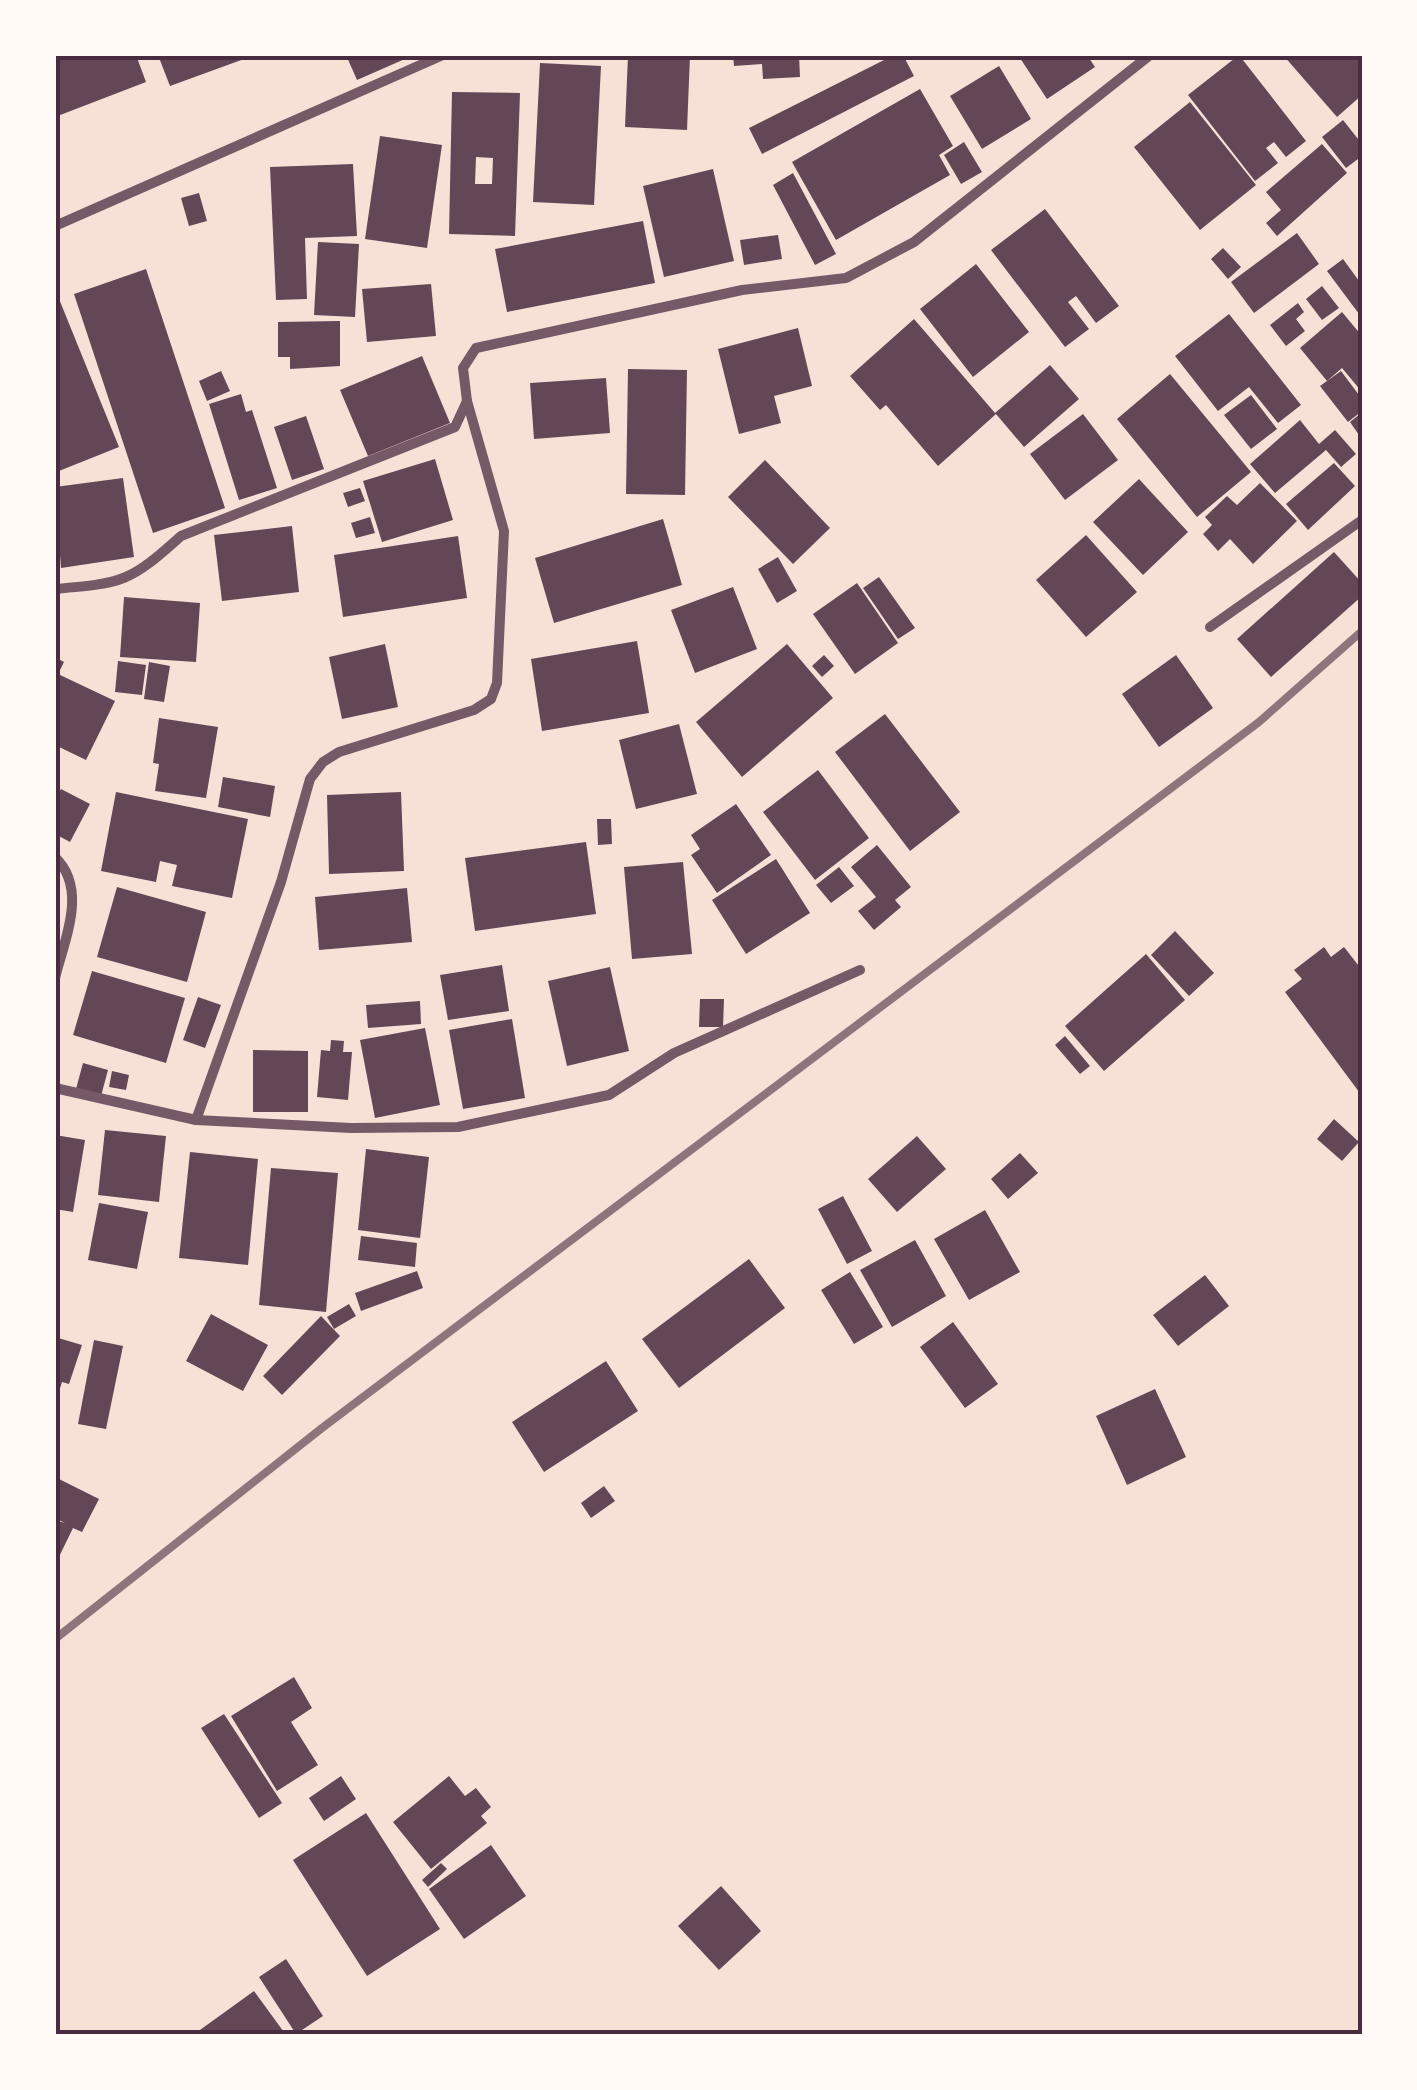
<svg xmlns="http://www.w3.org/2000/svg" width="1417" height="2090" font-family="'Titillium Web',sans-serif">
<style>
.building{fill:#644757;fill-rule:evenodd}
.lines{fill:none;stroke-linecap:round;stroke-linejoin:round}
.minor{stroke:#755966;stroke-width:10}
.rail{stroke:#8f747c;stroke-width:8}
.neatline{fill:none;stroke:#4a2c40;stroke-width:4}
</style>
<rect width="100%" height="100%" fill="#f7e1d7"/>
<!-- building -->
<g class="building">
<path d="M55,55H136L146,82L55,117Z"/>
<path d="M158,55H255L170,86Z"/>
<path d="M346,55H414L357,80Z"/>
<path d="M628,55H690L687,130L625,127Z"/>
<path d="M733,55H799L800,77L763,79L762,64L734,66Z"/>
<path d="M894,55H903L914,76L762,154L749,128Z"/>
<path d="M1018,55H1087L1095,67L1047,99Z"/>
<path d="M1239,55L1306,141L1286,157L1274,142L1266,148L1278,163L1255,181L1188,95Z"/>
<path d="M1283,55H1362V95L1337,117Z"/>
<path d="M540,63L601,66L594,205L533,202Z"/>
<path d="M999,66L1031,119L982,149L950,96Z"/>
<path d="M920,89L953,146L939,155L950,175L836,240L792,162Z"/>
<path d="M452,92L520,93L515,236L449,234ZM476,157L493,158L492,184H475Z"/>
<path d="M1190,102L1256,185L1200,230L1134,147Z"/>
<path d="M1343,120L1362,144V156L1346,168L1322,137Z"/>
<path d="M380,136L442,145L427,248L365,239Z"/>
<path d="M964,142L982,172L961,184L944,155Z"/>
<path d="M1322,144L1347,173L1277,236L1266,223L1281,210L1266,192Z"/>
<path d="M353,164L357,236L305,238L307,299L276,300L270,167Z"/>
<path d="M713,169L734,261L664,277L643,186Z"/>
<path d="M793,173L836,254L815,265L773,185Z"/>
<path d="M199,193L207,221L189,226L181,198Z"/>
<path d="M1045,209L1119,306L1096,323L1076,296L1068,302L1089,329L1065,347L991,250Z"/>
<path d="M643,221L655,283L507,312L495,249Z"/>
<path d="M1297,233L1319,264L1254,313L1231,282Z"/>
<path d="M778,235L782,259L744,265L740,240Z"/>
<path d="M318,242L359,244L355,317L314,315Z"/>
<path d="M1223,248L1241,267L1228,279L1211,259Z"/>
<path d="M1343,259L1362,285V318L1327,271Z"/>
<path d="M976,264L1029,332L973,377L920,309Z"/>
<path d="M146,269L225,508L153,533L74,294Z"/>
<path d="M431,284L436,336L367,342L362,289Z"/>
<path d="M1322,286L1339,308L1322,320L1306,299Z"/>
<path d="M55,289L119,447L59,471L55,462Z"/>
<path d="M1298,303L1304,312L1296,319L1305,331L1286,346L1270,325Z"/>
<path d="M1342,312L1362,336V392L1342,368L1327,381L1300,348Z"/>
<path d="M1229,314L1301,405L1278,423L1249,387L1218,411L1175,356Z"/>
<path d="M914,319L995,413L1050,365L1079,399L1024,447L996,414L938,466L886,405L880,410L850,376Z"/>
<path d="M340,321V366L290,369V357H278V322Z"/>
<path d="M798,328L812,386L774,396L781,423L739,434L718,349Z"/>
<path d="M422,356L450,423L368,456L340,390Z"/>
<path d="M628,369L687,370L685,495L626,494Z"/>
<path d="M221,371L230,391L207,401L199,381Z"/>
<path d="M1341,371L1362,399V411L1348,422L1320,386Z"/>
<path d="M1170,374L1251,472L1197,517L1117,419Z"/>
<path d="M606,378L610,433L534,439L530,383Z"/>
<path d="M241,394L246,412L252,410L277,488L239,500L209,404Z"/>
<path d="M1251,395L1277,429L1251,449L1224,415Z"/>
<path d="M1083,414L1118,460L1065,500L1030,454Z"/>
<path d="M1360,414L1362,432L1359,435L1350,422Z"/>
<path d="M306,416L324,469L292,480L274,427Z"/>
<path d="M1300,420L1319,444L1335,430L1356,454L1341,467L1326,450L1275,493L1250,464Z"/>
<path d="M435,459L453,520L382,542L363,481Z"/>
<path d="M765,460L830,528L793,564L728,497Z"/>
<path d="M1334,463L1355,486L1308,530L1286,504Z"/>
<path d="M123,478L134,557L61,568L55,487Z"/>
<path d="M1139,479L1188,532L1143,575L1093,522Z"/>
<path d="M1260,483L1297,521L1253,564L1230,539L1218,551L1203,534L1212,525L1205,517L1227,496L1237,505Z"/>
<path d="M360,488L365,501L348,507L343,493Z"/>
<path d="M370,517L375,533L356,538L351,523Z"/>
<path d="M663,519L682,585L554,623L535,558Z"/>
<path d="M292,526L299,592L222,601L214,535Z"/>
<path d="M1086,535L1137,592L1086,637L1036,580Z"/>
<path d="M458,536L467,598L343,617L334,555Z"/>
<path d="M1334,552L1362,583V596L1271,677L1237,639Z"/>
<path d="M778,557L797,591L777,603L758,569Z"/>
<path d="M879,577L915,628L898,639L863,588Z"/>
<path d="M857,583L898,643L855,674L813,614Z"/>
<path d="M733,587L757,649L695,673L671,610Z"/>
<path d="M124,597L200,603L196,662L120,657Z"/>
<path d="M637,641L649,713L542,731L531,659Z"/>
<path d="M385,644L398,707L342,719L329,657Z"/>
<path d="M787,644L833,698L742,777L696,722Z"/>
<path d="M824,655L834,666L822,677L812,666Z"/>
<path d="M1176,655L1213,708L1159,747L1122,694Z"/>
<path d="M55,657L64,662L58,674L115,701L86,760L55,745Z"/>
<path d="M118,661L146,665L142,695L115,692Z"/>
<path d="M149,662L170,666L164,702L144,699Z"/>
<path d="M885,714L960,812L910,851L835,752Z"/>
<path d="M159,718L218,727L206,798L155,791L159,764L153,763Z"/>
<path d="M679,724L697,794L636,809L619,740Z"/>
<path d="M818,770L869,838L815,880L763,812Z"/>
<path d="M223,777L275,786L270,817L218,807Z"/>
<path d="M61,789L90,804L70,842L55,834V800Z"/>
<path d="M116,792L248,819L232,898L172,886L177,865L160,861L156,882L101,871Z"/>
<path d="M401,792L404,871L329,874L327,795Z"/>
<path d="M736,804L771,855L717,893L691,855L700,849L691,835Z"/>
<path d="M597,819H611L612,844L598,845Z"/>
<path d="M586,842L596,914L475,931L465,858Z"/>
<path d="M877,845L911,887L895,900L901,907L874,930L858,911L876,897L851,867Z"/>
<path d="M776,859L810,913L746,954L712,900Z"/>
<path d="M683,862L692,954L632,959L624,867Z"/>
<path d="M839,867L854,886L831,903L816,885Z"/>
<path d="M117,887L206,912L187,982L97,957Z"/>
<path d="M407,888L412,942L319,950L315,897Z"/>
<path d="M1175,931L1214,973L1189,996L1151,955Z"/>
<path d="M1324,947L1331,957L1344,947L1362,970V1096L1285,992L1302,979L1294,970Z"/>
<path d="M1146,954L1185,1000L1104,1071L1065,1026Z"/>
<path d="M502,965L509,1011L448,1020L440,975Z"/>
<path d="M610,967L629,1051L567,1066L548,981Z"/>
<path d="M92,971L185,998L166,1063L73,1035Z"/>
<path d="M198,997L221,1005L205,1048L183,1040Z"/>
<path d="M700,999H724L723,1027H699Z"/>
<path d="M420,1001L421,1024L368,1028L366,1005Z"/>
<path d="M512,1019L525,1098L463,1109L449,1030Z"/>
<path d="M425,1028L440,1105L375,1118L360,1040Z"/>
<path d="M1065,1036L1090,1066L1080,1074L1055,1045Z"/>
<path d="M331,1040L344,1041L343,1052H352L348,1100L317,1097L321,1050L330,1051Z"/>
<path d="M253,1050L308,1051V1112H253Z"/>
<path d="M83,1063L108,1070L101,1096L76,1089Z"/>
<path d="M112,1071L129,1075L126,1090L109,1087Z"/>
<path d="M1334,1119L1359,1142L1342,1161L1317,1139Z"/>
<path d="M105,1130L166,1136L159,1202L98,1195Z"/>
<path d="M55,1135L85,1140L73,1212L55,1209Z"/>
<path d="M917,1136L946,1169L897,1212L868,1179Z"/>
<path d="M366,1149L429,1157L420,1238L358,1230Z"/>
<path d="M190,1152L258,1159L248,1265L179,1258Z"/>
<path d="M1020,1153L1038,1173L1008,1199L991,1179Z"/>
<path d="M271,1168L338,1173L326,1312L259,1305Z"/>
<path d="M843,1196L872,1251L847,1264L818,1209Z"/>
<path d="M99,1203L148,1212L137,1269L88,1260Z"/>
<path d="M985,1210L1020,1272L969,1300L934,1239Z"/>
<path d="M361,1236L417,1243L415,1267L358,1260Z"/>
<path d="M915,1240L946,1296L892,1327L860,1270Z"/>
<path d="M749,1259L785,1308L679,1388L642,1339Z"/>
<path d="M417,1271L423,1288L361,1311L355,1293Z"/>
<path d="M850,1272L883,1327L854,1344L821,1290Z"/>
<path d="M1205,1275L1229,1306L1178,1346L1153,1315Z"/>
<path d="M349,1304L356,1316L334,1329L327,1317Z"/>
<path d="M211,1314L268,1345L243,1391L186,1361Z"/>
<path d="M321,1316L340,1336L282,1395L263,1376Z"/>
<path d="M953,1322L998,1384L965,1408L920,1347Z"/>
<path d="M55,1337L82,1345L69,1384L62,1382L56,1401Z"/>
<path d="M94,1340L123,1346L106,1429L78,1424Z"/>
<path d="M606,1361L638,1411L544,1472L512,1422Z"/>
<path d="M1155,1389L1186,1457L1127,1485L1096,1416Z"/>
<path d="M55,1477L99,1499L82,1532L73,1528L55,1565V1520L65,1523L55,1518Z"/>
<path d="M604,1486L615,1501L591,1518L581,1503Z"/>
<path d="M294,1677L312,1708L291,1722L318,1765L277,1791L231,1716Z"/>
<path d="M224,1714L282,1803L259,1818L201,1728Z"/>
<path d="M341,1776L356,1799L324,1821L309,1798Z"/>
<path d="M449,1776L465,1796L476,1788L491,1807L481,1816L487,1823L431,1869L393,1822Z"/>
<path d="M366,1813L440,1929L367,1976L293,1860Z"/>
<path d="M491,1845L526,1896L464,1939L429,1889Z"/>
<path d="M441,1863L447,1869L428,1887L422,1880Z"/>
<path d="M721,1886L761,1931L719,1970L678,1926Z"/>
<path d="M286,1959L323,2016L296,2034L259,1977Z"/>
<path d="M254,1991L286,2035H193Z"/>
</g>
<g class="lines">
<!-- minor -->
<g class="minor">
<path d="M55,226L443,55"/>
<path d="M55,589C124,583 130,582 181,536L455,427L467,401"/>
<path d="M1210,627L1362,520"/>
<path d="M55,857C88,889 65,938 55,978"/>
<path d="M55,1088L196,1120L351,1128L458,1127L609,1095L674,1053L860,970"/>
<path d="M196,1120L281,882L310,779L323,762L339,752L474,710L491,699L497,683L504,531L467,401L463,368L476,348L742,290L846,278L914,242L1150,55"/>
</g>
<!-- rail -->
<path class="rail" d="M55,1639L322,1428L1259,722L1362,631"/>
</g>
<!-- border -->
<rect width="1417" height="2090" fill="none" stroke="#fffaf5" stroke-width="115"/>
<rect x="58" y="58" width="1302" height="1974" class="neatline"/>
</svg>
